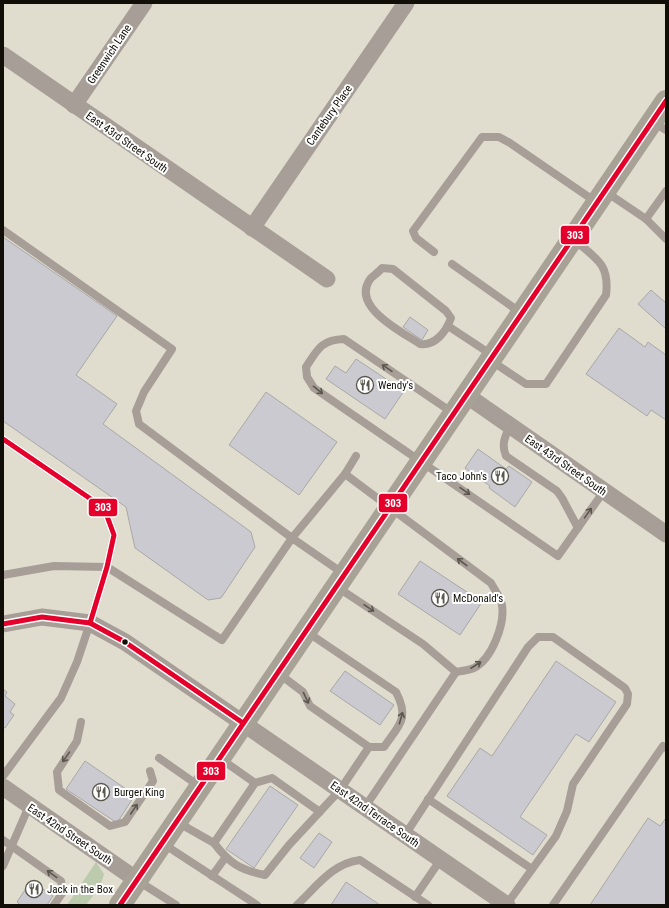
<svg xmlns="http://www.w3.org/2000/svg" width="669" height="908" font-family="'Roboto Condensed',sans-serif">
<style>
.green{fill:#bccbae}
.building{fill:#cbcad0;stroke:#a9a8a6}
.lines{fill:none;stroke-linecap:round;stroke-linejoin:round}
.lane{stroke:#a69e97;stroke-width:8}
.street{stroke:#a69e97;stroke-width:17}
.primary{stroke:#a8a196;stroke-width:22}
.bus-1-casing{stroke:#fff;stroke-width:8}
.bus-1{stroke:#e4002b;stroke-width:5}
.oneway{stroke:#5b564e}
.bus-dot{fill:#100e06;stroke:#fff;stroke-width:1.5}
.labels{text-anchor:middle;stroke-width:4;stroke-linejoin:round;paint-order:stroke}
.street-label{font-size:11px;fill:#100e06;stroke:#fff}
.poi-label{font-size:11px;fill:#100e06;stroke:#fff;text-anchor:start}
.line-badge{stroke:#fff;stroke-width:1.5}
.badge-label{font-size:11px;text-anchor:middle;font-weight:bold;fill:#fff}
</style>
<rect width="100%" height="100%" fill="#e0ddcf"/>
<!-- green -->
<path class="green" d="M96,862L104,874C102,885 93,896 86,905H67Z"/>
<!-- building -->
<g class="building">
<path d="M3,237L117,316L76,375L117,404L103,424L251,532L255,547L221,598L208,600L135,548L126,507L3,421Z"/>
<path d="M651,290L666,303V329L638,304Z"/>
<path d="M410,317L428,330L422,340L403,327Z"/>
<path d="M619,328L645,347L648,342L666,355V420L651,410L647,416L586,374Z"/>
<path d="M356,359L404,391L385,419L326,379L335,366L346,373Z"/>
<path d="M266,392L337,442L299,495L229,445Z"/>
<path d="M478,449L506,469L509,466L532,482L515,507L489,488L490,486L465,468Z"/>
<path d="M420,561L482,602L460,635L398,594Z"/>
<path d="M556,661L616,702L589,742L576,734L520,817L547,835L533,855L447,796L480,748L492,756Z"/>
<path d="M345,671L394,705L380,725L330,691Z"/>
<path d="M3,689L7,692L5,696L15,704L10,712L14,715L5,728L3,727Z"/>
<path d="M85,761L135,795L117,823L66,789Z"/>
<path d="M270,786L298,805L254,868L226,849Z"/>
<path d="M648,818L660,826L666,818V905H590Z"/>
<path d="M319,833L332,842L314,868L300,858Z"/>
<path d="M31,881L53,896L47,905H17L19,903L17,902Z"/>
<path d="M346,882L380,905H331Z"/>
</g>
<g class="lines">
<!-- lane -->
<g class="lane">
<path d="M653,122L666,130"/>
<path d="M606,192L646,219L666,191"/>
<path d="M646,219L666,239"/>
<path d="M3,230L172,349L144,392L136,411L139,424L292,538L345,474L356,456"/>
<path d="M434,252L416,238L413,231L482,137H499L510,143L596,202"/>
<path d="M452,264L521,313"/>
<path d="M382,268L393,269L446,311L451,318C446,332 435,346 420,344C402,332 349,306 371,278C374,275 379,272 382,268Z"/>
<path d="M448,326L492,355"/>
<path d="M490,360L526,384H546L606,295C610,263 595,258 573,239"/>
<path d="M453,413L344,339C321,340 318,349 306,367L307,377L314,388L558,556L604,491"/>
<path d="M510,425C505,437 501,444 506,456L557,491L562,498L578,528"/>
<path d="M3,439L104,508L114,535L107,567L90,623L77,662L61,698L3,776"/>
<path d="M3,575L54,566L107,567L222,640L292,538L344,574"/>
<path d="M337,587L423,644L456,672C462,671 469,670 474,668C492,659 505,624 502,605C501,598 494,589 491,583L345,474"/>
<path d="M278,673L303,692L310,706L369,747H384C399,725 410,719 396,692L307,632"/>
<path d="M81,722L77,741L57,772L59,790L110,826L125,822L153,781L150,771"/>
<path d="M159,758L199,786"/>
<path d="M221,759L255,783"/>
<path d="M428,799L532,869"/>
<path d="M365,807L456,672"/>
<path d="M320,812L272,778L255,783L214,843C229,863 240,870 265,875L289,845L340,790L369,747"/>
<path d="M177,822L214,843"/>
<path d="M405,835L528,647L538,637H553L625,688L628,694L627,704L573,784L567,811L556,836L507,904"/>
<path d="M3,840L61,881L63,892L54,905"/>
<path d="M162,843L257,905"/>
<path d="M3,866L29,806"/>
<path d="M212,876L225,858"/>
<path d="M138,881L176,905"/>
<path d="M415,897L441,859"/>
<path d="M297,905C316,887 333,863 360,860L428,905"/>
<path d="M553,905L663,746L666,748"/>
</g>
<!-- street -->
<g class="street">
<path d="M3,55L327,279"/>
<path d="M74,105L144,3"/>
<path d="M252,228L406,3"/>
<path d="M466,395L666,534"/>
<path d="M3,624L42,617L90,623L125,642L507,905"/>
<path d="M3,787L137,880"/>
</g>
<!-- primary -->
<path class="primary" d="M120,905L666,101"/>
<!-- bus-1 casing -->
<g class="bus-1-casing">
<g id="bus-1">
<path d="M3,439L104,508L114,535L107,567L90,623"/>
<path d="M3,624L42,617L90,623L125,642L243,723"/>
<path d="M120,905L666,101"/>
</g>
</g>
<!-- bus-1 -->
<use href="#bus-1" class="bus-1"/>
</g>
<!-- one-way arrows -->
<defs><path id="oneway-shaft" d="M-6 0H5M1.5-3L5.5 0L1.5 3" fill="none" stroke-width="1.6" stroke-linecap="round" stroke-linejoin="round"/></defs>
<g class="oneway">
<use href="#oneway-shaft" transform="translate(387 368) rotate(-146)"/>
<use href="#oneway-shaft" transform="translate(318 390) rotate(39)"/>
<use href="#oneway-shaft" transform="translate(465 491) rotate(35)"/>
<use href="#oneway-shaft" transform="translate(588 513) rotate(-55)"/>
<use href="#oneway-shaft" transform="translate(462 562) rotate(-143)"/>
<use href="#oneway-shaft" transform="translate(369 608) rotate(34)"/>
<use href="#oneway-shaft" transform="translate(476 665) rotate(-33)"/>
<use href="#oneway-shaft" transform="translate(306 698) rotate(65)"/>
<use href="#oneway-shaft" transform="translate(401 718) rotate(-74)"/>
<use href="#oneway-shaft" transform="translate(66 757) rotate(125)"/>
<use href="#oneway-shaft" transform="translate(134 809) rotate(-56)"/>
<use href="#oneway-shaft" transform="translate(52 874) rotate(-144)"/>
</g>
<!-- icons -->
<defs>
<g id="restaurant-ring" transform="scale(0.9)"><circle r="9.5" fill="#fff" stroke="#59564c" stroke-width="1.5"/><path d="M-5-6h1v4h1v-4h1v4h1v-4h1v5L-1.5 .5V6h-2V.5L-5-1ZM5-6V6H3V1.5H1.5Q1.5-4 5-6Z" fill="#59564c"/></g>
</defs>
<g fill-rule="evenodd">
<use href="#restaurant-ring" x="365" y="385"/>
<use href="#restaurant-ring" x="500" y="476"/>
<use href="#restaurant-ring" x="440" y="598"/>
<use href="#restaurant-ring" x="101" y="792"/>
<use href="#restaurant-ring" x="34" y="889"/>
</g>
<!-- markers -->
<circle class="bus-dot" cx="125" cy="642" r="3.5"/>
<g class="labels">
<!-- street labels -->
<g class="street-label">
<text transform="translate(109 54) rotate(-56)" y="4">Greenwich Lane</text>
<text transform="translate(329 115) rotate(-55)" y="4">Cantebury Place</text>
<text transform="translate(127 142) rotate(35)" y="4">East 43rd Street South</text>
<text transform="translate(566 465) rotate(35)" y="4">East 43rd Street South</text>
<text transform="translate(375 814) rotate(35)" y="4">East 42nd Terrace South</text>
<text transform="translate(70 834) rotate(34)" y="4">East 42nd Street South</text>
</g>
<!-- poi labels -->
<g class="poi-label">
<text x="378" y="389">Wendy's</text>
<text x="487" y="480" text-anchor="end">Taco John's</text>
<text x="453" y="602">McDonald's</text>
<text x="114" y="796">Burger King</text>
<text x="47" y="893">Jack in the Box</text>
</g>
</g>
<g class="line-badge">
<rect x="560" y="225" width="30" height="20" rx="4" fill="#e4002b"/>
<rect x="378" y="493" width="30" height="20" rx="4" fill="#e4002b"/>
<rect x="88" y="498" width="30" height="19" rx="4" fill="#e4002b"/>
<rect x="196" y="761" width="30" height="20" rx="4" fill="#e4002b"/>
</g>
<g class="badge-label">
<text x="575" y="239">303</text>
<text x="393" y="507">303</text>
<text x="103" y="511">303</text>
<text x="211" y="775">303</text>
</g>
<!-- border -->
<rect width="669" height="908" fill="none" stroke="#100e06" stroke-width="8"/>
</svg>
